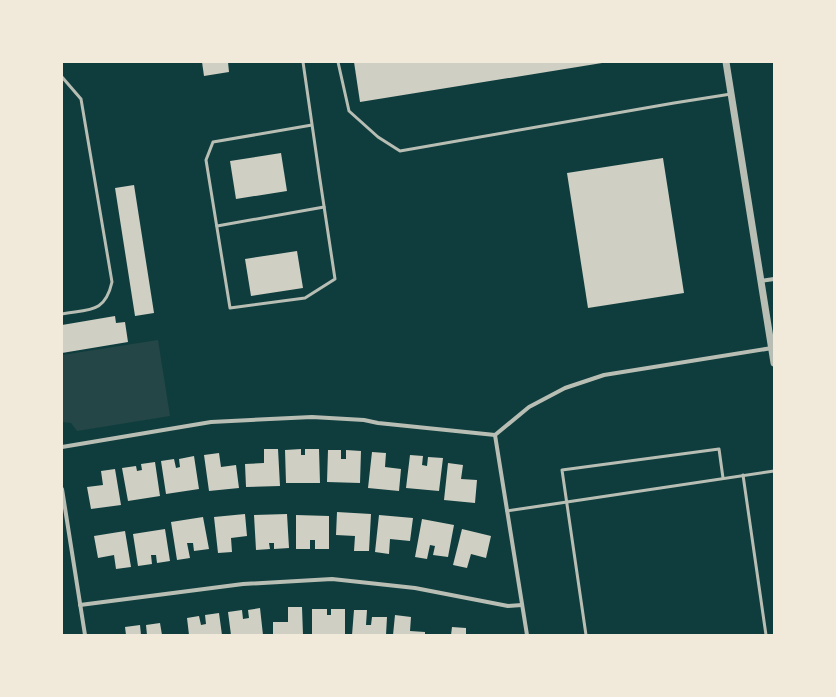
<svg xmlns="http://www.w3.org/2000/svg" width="836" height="697" font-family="Jost,sans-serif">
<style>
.green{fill:#244646}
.building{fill:#cfcfc3}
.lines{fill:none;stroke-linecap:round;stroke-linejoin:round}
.service{stroke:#b8beb3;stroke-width:3}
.minor{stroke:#b8beb3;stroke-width:4}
.tertiary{stroke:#b8beb3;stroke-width:7}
</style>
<rect width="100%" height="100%" fill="#0f3d3e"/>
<!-- green -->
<path class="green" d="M158,340L170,416L77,431L71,423L62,422V355Z"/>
<!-- building -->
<g class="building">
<path d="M202,62H228L229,72L204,76Z"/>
<path d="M354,62H602V63L360,102Z"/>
<path d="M281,153L287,191L236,199L230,161Z"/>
<path d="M663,158L684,293L588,308L567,173Z"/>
<path d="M134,185L154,313L135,316L115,188Z"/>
<path d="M297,251L303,288L251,296L245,259Z"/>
<path d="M115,316L116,323L125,322L128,342L62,353V325Z"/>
<path d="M264,449H278L280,486L246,487L245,464L264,463Z"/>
<path d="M301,449V455H305V449H319L320,483H286L285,450Z"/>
<path d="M328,450H341V459H346V450L361,451L360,483L327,482Z"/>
<path d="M372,452L386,453L385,467L401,469L399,491L368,488Z"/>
<path d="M219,453L221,467L236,465L239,488L209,491L204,455Z"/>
<path d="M410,455L423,456L422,465L427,466L428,457L443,458L439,491L406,488Z"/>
<path d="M194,456L199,489L166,494L161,461L174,459L176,468L180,467L179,459Z"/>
<path d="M155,462L160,496L128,501L122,468L136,466L137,471L142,470L141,464Z"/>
<path d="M448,463L463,465L461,479L477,480L475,503L444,500Z"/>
<path d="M115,469L121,505L91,509L87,487L103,485L101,471Z"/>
<path d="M337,512L371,514L369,551H354L355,536L336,535Z"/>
<path d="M245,514L247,536L231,538L232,552L218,553L214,517Z"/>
<path d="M287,514L289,548L274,549V543H269L270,549L256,550L254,515Z"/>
<path d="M296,515L329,516V549H315V540H310V549H296Z"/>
<path d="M379,515L413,518L410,541L390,539L389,554L375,552Z"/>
<path d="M203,517L209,549L194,551L193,543H187L190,558L177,560L171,522Z"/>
<path d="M422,519L454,525L448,557L433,555L435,546L430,545L427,559L415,557Z"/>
<path d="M165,529L170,561L157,563L156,555H151L152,564L138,566L133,534Z"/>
<path d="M462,529L491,536L486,558L471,554L467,568L453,565Z"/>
<path d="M125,531L131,567L116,569L114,555L98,558L94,536Z"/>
<path d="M288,607H302L303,635H273V622H288Z"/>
<path d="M260,608L263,635H231L228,612L242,610L243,619L249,618L248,610Z"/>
<path d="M312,609H327V615H331V609H345V635H312Z"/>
<path d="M354,610H367L366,625H371L372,617H387L386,635H352Z"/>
<path d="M219,613L222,635H189L187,618L199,616L201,625L206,624L205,615Z"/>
<path d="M395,615L411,617L410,631L425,632V635H393Z"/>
<path d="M160,623L162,635H147L146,625Z"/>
<path d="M140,625L141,635H126L125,627Z"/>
<path d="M452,627L466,628V635H451Z"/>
</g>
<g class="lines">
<!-- service -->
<g class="service">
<path d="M303,62C313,134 324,207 335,279L305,298L230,308L206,160L213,142L312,125"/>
<path d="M338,62L349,111L378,137L400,151L674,103L731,94"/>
<path d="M62,77L81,99L112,282C105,313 90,309 62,314"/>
<path d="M217,226L324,207"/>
<path d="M743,475L766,635"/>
<path d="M507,511L774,471"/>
<path d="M586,635L562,470L719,449L723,478"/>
</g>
<!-- minor -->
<g class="minor">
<path d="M761,281L774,279"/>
<path d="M495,435L527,635"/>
<path d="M62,447L211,422L312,417L364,420L378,423L495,435L529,407L565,388L604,375L772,348"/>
<path d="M62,489L85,635"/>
<path d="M80,605L243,584L332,579L415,588L508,606L522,605"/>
</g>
<!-- tertiary -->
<path class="tertiary" d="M726,62L774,363"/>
</g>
<!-- border -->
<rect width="836" height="697" fill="none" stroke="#f1e9da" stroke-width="126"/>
</svg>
